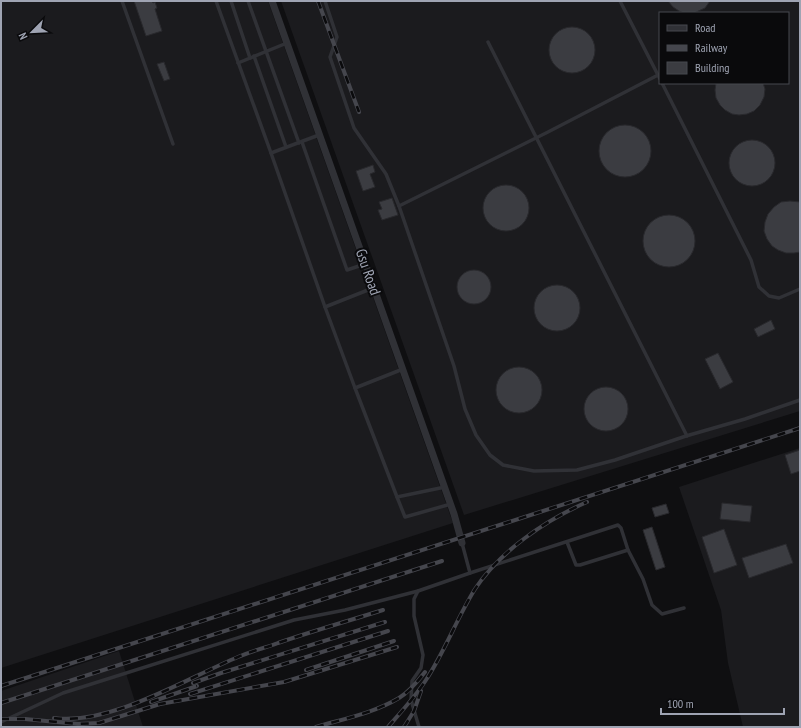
<svg xmlns="http://www.w3.org/2000/svg" width="801" height="728" font-family="'PT Sans Narrow',sans-serif">
<style>
.built{fill:#1b1b1e;fill-rule:evenodd}
.building{fill:#3b3c41;stroke:#29292d}
.lines{fill:none;stroke-linecap:round;stroke-linejoin:round}
.lane{stroke:#303136;stroke-width:3.5}
.street{stroke:#303136;stroke-width:7}
.rail-casing{stroke:#45464d;stroke-width:4}
.rail{stroke:#0a0a0c;stroke-width:2.5;stroke-dasharray:8;stroke-linecap:butt}
.labels{text-anchor:middle;stroke-width:4;stroke-linejoin:round;paint-order:stroke}
.street-label{font-size:15px;fill:#9fa4b3;stroke:#0a0a0c}
</style>
<rect width="100%" height="100%" fill="#0f0f11"/>
<!-- built -->
<g class="built">
<path d="M1,1H268L453,523L1,668Z"/>
<path d="M281,1H800V411L464,515ZM660,13H788V83H660Z"/>
<path d="M800,448V727H743L728,663L721,610L679,487Z"/>
<path d="M119,651L143,727H1V691Z"/>
</g>
<!-- building -->
<g class="building">
<path d="M134,1H152L153,3L155,2L157,8L155,9L162,31L146,36Z"/>
<path d="M668,1H710L705,8L694,13H684L679,11L673,7Z"/>
<circle cx="572" cy="50" r="23"/>
<path d="M164,62L170,79L164,81L157,64Z"/>
<path d="M716,83H763L765,89L764,97L760,105L754,111L747,114L739,115L732,114L725,110L720,105L716,98L715,90Z"/>
<circle cx="625" cy="151" r="26"/>
<circle cx="752" cy="163" r="23"/>
<path d="M373,165L375,172L370,174L375,187L363,191L356,171Z"/>
<circle cx="506" cy="208" r="23"/>
<path d="M392,198L398,215L382,220L378,210L382,209L379,202Z"/>
<path d="M790,201L800,202V252L794,253H786L778,250L772,246L767,239L764,231L765,222L768,214L774,207L781,202Z"/>
<circle cx="669" cy="241" r="26"/>
<circle cx="474" cy="287" r="17"/>
<circle cx="557" cy="308" r="23"/>
<path d="M771,320L775,329L758,337L754,329Z"/>
<path d="M718,353L733,382L720,389L705,359Z"/>
<circle cx="519" cy="390" r="23"/>
<circle cx="606" cy="409" r="22"/>
<path d="M800,450V471L791,474L785,455Z"/>
<path d="M722,503L752,506L750,522L720,519Z"/>
<path d="M666,504L669,513L655,517L652,508Z"/>
<path d="M652,527L665,567L656,570L643,530Z"/>
<path d="M724,529L737,565L714,573L702,537Z"/>
<path d="M786,544L793,563L749,578L742,558Z"/>
</g>
<g class="lines">
<!-- lane -->
<g class="lane">
<path d="M122,1L173,144"/>
<path d="M216,1L271,153"/>
<path d="M231,1L250,58"/>
<path d="M248,1L299,143"/>
<path d="M325,1L337,37L330,57L354,128L386,174L399,206L454,366L465,409L476,435L490,455L503,465L534,471L577,470L615,460L686,436L745,419L800,400"/>
<path d="M620,1L660,79"/>
<path d="M488,42L687,436"/>
<path d="M254,56L286,147"/>
<path d="M238,63L287,43"/>
<path d="M662,83L751,260L759,287L769,296L779,298L800,289"/>
<path d="M319,135L271,153L325,307"/>
<path d="M302,142L347,270L365,264"/>
<path d="M399,206L548,132L660,74"/>
<path d="M403,369L355,388L397,497L445,487"/>
<path d="M355,388L325,307L373,288"/>
<path d="M397,497L405,517L451,504"/>
<path d="M567,542L576,565H580L628,550"/>
<path d="M470,573L618,525L621,528L628,550L643,579L652,605L662,614L684,608"/>
<path d="M1,722L63,693L294,620L345,610L418,591"/>
<path d="M419,727L411,700L412,681L421,668L423,655L414,616V599L418,591L470,573L462,543"/>
</g>
<!-- street -->
<path class="street" d="M272,1L454,514L462,543"/>
<!-- rail casing -->
<g class="rail-casing">
<g id="rail">
<path d="M318,1L359,112"/>
<path d="M306,670L394,641"/>
<path d="M193,683L221,673L385,622"/>
<path d="M1,686L800,428"/>
<path d="M190,694L388,631"/>
<path d="M151,702L197,686"/>
<path d="M1,703L442,561"/>
<path d="M54,718C110,726 187,678 238,657C251,651 265,648 278,643C313,631 348,621 383,610"/>
<path d="M1,719H25L78,724L99,723L160,704L284,682L397,647"/>
<path d="M316,727C343,719 374,713 399,698C409,692 418,681 425,672"/>
<path d="M388,727C401,712 415,697 426,680C445,651 457,618 475,589C500,551 546,520 587,502"/>
<path d="M404,727L414,711L421,691"/>
</g>
</g>
<!-- rail -->
<use href="#rail" class="rail"/>
</g>
<g class="labels">
<!-- street labels -->
<g class="street-label">
<text transform="translate(368 272) rotate(71)" y="5">Gsu Road</text>
</g>
</g>
<!-- border -->
<rect width="801" height="728" fill="none" stroke="#9fa4b3" stroke-width="4"/>
<!-- legend -->
<rect x="659" y="12" width="130" height="72" fill="#0a0a0c" stroke="#46484f"/>
<rect x="667" y="25" width="20" height="6" fill="#303136" stroke="#46484f"/>
<text x="695" y="32" font-size="12" fill="#9fa4b3">Road</text>
<rect x="667" y="45" width="20" height="6" fill="#45464d" stroke="#46484f"/>
<text x="695" y="52" font-size="12" fill="#9fa4b3">Railway</text>
<rect x="667" y="62" width="20" height="12" fill="#3b3c41" stroke="#46484f"/>
<text x="695" y="72" font-size="12" fill="#9fa4b3">Building</text>
<!-- north arrow -->
<g transform="translate(32 32) rotate(246)" stroke="#0a0a0c" stroke-width="3" paint-order="stroke">
<path d="M0-3L7 15L0 10L-7 15Z" fill="#9fa4b3"/>
<text y="-6" font-size="11" font-weight="bold" text-anchor="middle" fill="#9fa4b3">N</text>
</g>
<!-- scale -->
<path d="M661 708v6h123v-6" fill="none" stroke="#9fa4b3" stroke-width="2"/>
<text x="667" y="708" font-size="12" fill="#9fa4b3" stroke="#0a0a0c" stroke-width="3" paint-order="stroke">100 m</text>
</svg>
